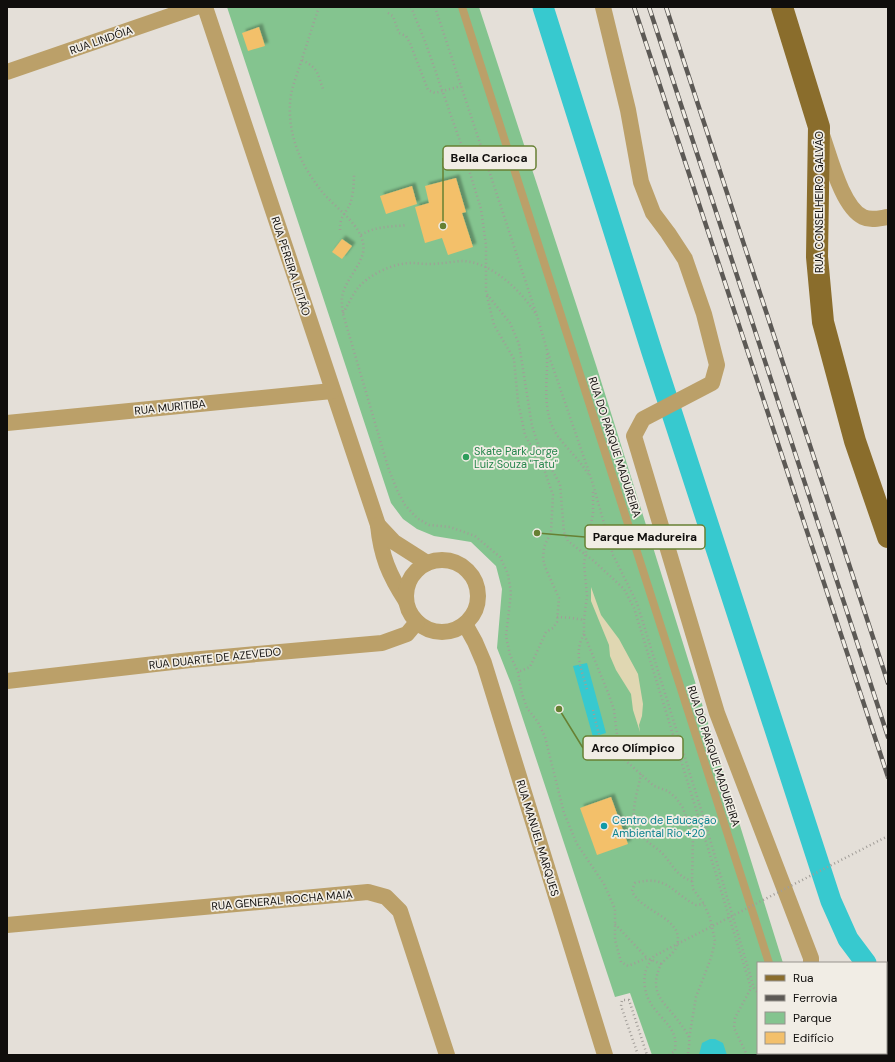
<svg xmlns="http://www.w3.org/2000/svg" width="895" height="1062" font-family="'DM Sans',sans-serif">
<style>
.green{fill:#84c48f}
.sand{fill:#e0d7b2}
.water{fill:#37c9cf}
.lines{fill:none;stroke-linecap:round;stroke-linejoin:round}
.canal{stroke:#37c9cf;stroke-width:21}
.building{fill:#f3c06b;filter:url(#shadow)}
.path{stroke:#a19d98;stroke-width:2.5;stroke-dasharray:1 3;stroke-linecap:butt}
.service{stroke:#bba069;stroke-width:8}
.minor{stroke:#bba069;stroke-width:16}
.primary{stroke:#8a6d2c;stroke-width:22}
.rail-casing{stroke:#5c5955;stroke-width:4.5}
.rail{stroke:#f1ede5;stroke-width:3;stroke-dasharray:9;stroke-linecap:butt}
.path-bridge{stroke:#a19d98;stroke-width:2.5;stroke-dasharray:1 3;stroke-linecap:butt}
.leisure-dot{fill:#2e9e5b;stroke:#f1ede5;stroke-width:1.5}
.culture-dot{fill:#0f9aa8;stroke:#f1ede5;stroke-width:1.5}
.labels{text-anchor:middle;stroke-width:3.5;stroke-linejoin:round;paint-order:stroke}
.street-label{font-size:11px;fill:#100e0c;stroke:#f1ede5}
.leisure-label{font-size:11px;fill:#27864d;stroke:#f1ede5;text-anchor:start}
.culture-label{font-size:11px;fill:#0d838f;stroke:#f1ede5;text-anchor:start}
.leader{fill:none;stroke:#678033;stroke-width:1.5}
.callout-dot{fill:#678033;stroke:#f1ede5;stroke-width:1.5}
.callout{fill:#f1ede5;stroke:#678033;stroke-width:1.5}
.callout-label{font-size:12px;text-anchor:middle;font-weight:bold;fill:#100e0c}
</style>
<defs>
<filter id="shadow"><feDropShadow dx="3.5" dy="-3.5" stdDeviation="1" flood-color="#0004"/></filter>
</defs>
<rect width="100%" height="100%" fill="#e4dfd8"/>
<!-- green -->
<path class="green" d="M227,7H479L596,365L783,963H758V1053H813L814,1055H652L630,993L615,997L512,686L497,648L502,589L496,566L471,542L434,536L417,529L403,519L391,503Z"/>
<!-- sand -->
<path class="sand" d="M591,587L601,615L619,639L638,674L643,704L642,716L639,725L640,732L633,710L631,694L616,670L610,656L609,645L591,601Z"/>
<!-- water -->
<g class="water">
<path d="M587,663L606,733L593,737L573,666Z"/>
<path d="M710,1039H715L723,1043L727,1055H699L702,1043Z"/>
</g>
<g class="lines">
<!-- canal -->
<g class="canal">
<path d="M543,7L652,352L831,901L848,939L866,963"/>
<path d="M886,988L888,991"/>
</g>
</g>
<!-- building -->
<g class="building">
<path d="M259,27L265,46L248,51L242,33Z"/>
<path d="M456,178L466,212L462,213L473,247L448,255L442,238L425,243L415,207L429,203L425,186Z"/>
<path d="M412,186L417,204L386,214L380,196Z"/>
<path d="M342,239L352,246L342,259L332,252Z"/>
<path d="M611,797L628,844L597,855L580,808Z"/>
</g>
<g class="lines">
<!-- path -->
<g class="path">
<path d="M319,7C313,24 308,41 302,59C298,73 291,87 290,103C288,137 302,168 324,194C337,209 359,223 363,243C367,260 347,277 343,293C341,300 342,306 343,314L388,467L397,490L405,505L417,518L429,525L450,527L475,536L500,557L508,574L511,593L506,636L510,655L518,672L522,694L527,708L538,722L545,737L564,813L577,844L604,884L615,909V940L621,962L628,966L647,958L661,964C647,995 665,1001 682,1026C684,1029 689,1035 689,1039C690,1044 688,1050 688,1055"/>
<path d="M411,7L426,44L462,147L481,209L486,245V293L510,323L519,344L532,426L539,447L560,484L564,532L568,541L595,562L624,589L634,608L751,988L735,1018L734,1028L747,1055"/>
<path d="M435,7L538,319L547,350L592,481L613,555L637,603L704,819L754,988L758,993"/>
<path d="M388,13L393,16L399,33L406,36L410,43L428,90L435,93L461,86"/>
<path d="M302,60C321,70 316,73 324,91"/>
<path d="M340,230C340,215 345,215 350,204C353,196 354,183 354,175"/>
<path d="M361,235C375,226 391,227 407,225"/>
<path d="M487,296L494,325L514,359L518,402L525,435L545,472L553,495L551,532L544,547L543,558L545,567L559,598L557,622L553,628L546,632L530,667L518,672"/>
<path d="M343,313C348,305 352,296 357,289C368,275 393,263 411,263C417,263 423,264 429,264C440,264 450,262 460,261C489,260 521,290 535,313"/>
<path d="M547,354C548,381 541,411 557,435C567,449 580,460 588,474"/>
<path d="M593,492V513L584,563L587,596L584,620V634L609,695L614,710L618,743L625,760L654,786L668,791L676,798L683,808L693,837L692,881L693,889L704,904L710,918L715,941L711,958L696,997L689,1039"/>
<path d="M557,617L572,618L584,620"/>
<path d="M584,634C573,653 582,670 587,690"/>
<path d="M593,710L599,735L605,742L618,743"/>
<path d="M641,774C638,792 627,818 640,834C646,842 656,847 663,854C673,865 676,876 692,881"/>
<path d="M689,823L704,819"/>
<path d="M615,924L647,958"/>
<path d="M661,964C665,959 674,953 676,948C688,918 641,913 632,891L635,883C667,874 672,893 696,905L704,904"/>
<path d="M781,1053V1055"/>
<path d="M638,1055L621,1006L622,1000H629L647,1055"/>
</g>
<!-- service -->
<g class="service">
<path d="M462,7L769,963"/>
<path d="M798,1053L799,1055"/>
</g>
<!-- minor -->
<g class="minor">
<path d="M205,7L378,525C381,556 389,575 406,601"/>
<path d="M603,7L628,110L641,182L653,213L668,233L685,259L704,314L717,365L712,383L643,419L634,436L717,713L811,958V963"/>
<path d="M7,72L196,7"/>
<path d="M822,135C830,157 842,207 863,217C871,221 880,218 888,217"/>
<path d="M7,423L332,391"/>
<path d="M378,525L394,542L427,563"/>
<circle cx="442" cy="596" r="36"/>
<path d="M465,624L475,642L484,663L605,1055"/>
<path d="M7,681L190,660L382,643L407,634L417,622"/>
<path d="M7,925L368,892L386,897L400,911L447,1055"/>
<path d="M849,1053L850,1055"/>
</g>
<!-- primary -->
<path class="primary" d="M782,7L819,127L817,257L823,322L855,441L888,537"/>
<!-- rail casing -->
<g class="rail-casing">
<g id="rail">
<path d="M634,7L888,777"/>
<path d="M649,7L888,737"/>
<path d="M666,7L888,683"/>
</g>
</g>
<!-- rail -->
<use href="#rail" class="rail"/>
<!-- path-bridge -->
<path class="path-bridge" d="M669,1055L675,1051C675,1047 676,1042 675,1039C671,1020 649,1012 645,988C643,974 646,967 654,956L888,836"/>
</g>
<!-- markers -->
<circle class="leisure-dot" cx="466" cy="457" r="4"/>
<circle class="culture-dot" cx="604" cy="826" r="4"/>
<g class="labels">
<!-- street labels -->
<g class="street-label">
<text transform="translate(101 40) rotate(-19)" y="4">RUA LINDÓIA</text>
<text transform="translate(819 202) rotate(-90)" y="4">RUA CONSELHEIRO GALVÃO</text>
<text transform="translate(291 266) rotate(72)" y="4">RUA PEREIRA LEITÃO</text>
<text transform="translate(170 407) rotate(-6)" y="4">RUA MURITIBA</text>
<text transform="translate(615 447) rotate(72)" y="4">RUA DO PARQUE MADUREIRA</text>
<text transform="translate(215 658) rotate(-6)" y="4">RUA DUARTE DE AZEVEDO</text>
<text transform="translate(714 756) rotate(72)" y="4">RUA DO PARQUE MADUREIRA</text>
<text transform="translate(538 838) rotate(73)" y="4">RUA MANUEL MARQUES</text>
<text transform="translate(282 900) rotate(-5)" y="4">RUA GENERAL ROCHA MAIA</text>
</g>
<!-- leisure labels -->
<g class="leisure-label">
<text x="474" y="455">Skate Park Jorge<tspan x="474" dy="13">Luiz Souza "Tatu"</tspan></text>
</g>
<!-- culture labels -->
<g class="culture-label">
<text x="612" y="824">Centro de Educação<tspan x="612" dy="13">Ambiental Rio +20</tspan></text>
</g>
</g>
<!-- callouts -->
<path class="leader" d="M443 226L443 158M537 533L585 537M559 709L583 748"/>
<g class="callout-dot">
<circle cx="443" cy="226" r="4"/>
<circle cx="537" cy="533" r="4"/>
<circle cx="559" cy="709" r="4"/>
</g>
<g class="callout">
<rect x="443" y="146" width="93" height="24" rx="4"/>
<rect x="585" y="525" width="120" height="24" rx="4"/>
<rect x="583" y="736" width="100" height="24" rx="4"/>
</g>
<g class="callout-label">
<text x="489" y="162">Bella Carioca</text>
<text x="645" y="541">Parque Madureira</text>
<text x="633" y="752">Arco Olímpico</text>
</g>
<!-- border -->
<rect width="895" height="1062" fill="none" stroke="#100e0c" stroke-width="16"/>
<!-- legend -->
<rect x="757" y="962" width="130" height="92" fill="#f1ede5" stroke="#97948e"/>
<rect x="765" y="975" width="20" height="6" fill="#8a6d2c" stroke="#97948e"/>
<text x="793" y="982" font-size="12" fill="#100e0c">Rua</text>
<rect x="765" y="995" width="20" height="6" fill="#5c5955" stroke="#97948e"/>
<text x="793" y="1002" font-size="12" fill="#100e0c">Ferrovia</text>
<rect x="765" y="1012" width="20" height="12" fill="#84c48f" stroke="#97948e"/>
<text x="793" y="1022" font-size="12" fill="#100e0c">Parque</text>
<rect x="765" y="1032" width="20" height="12" fill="#f3c06b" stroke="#97948e"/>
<text x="793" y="1042" font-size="12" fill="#100e0c">Edifício</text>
</svg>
